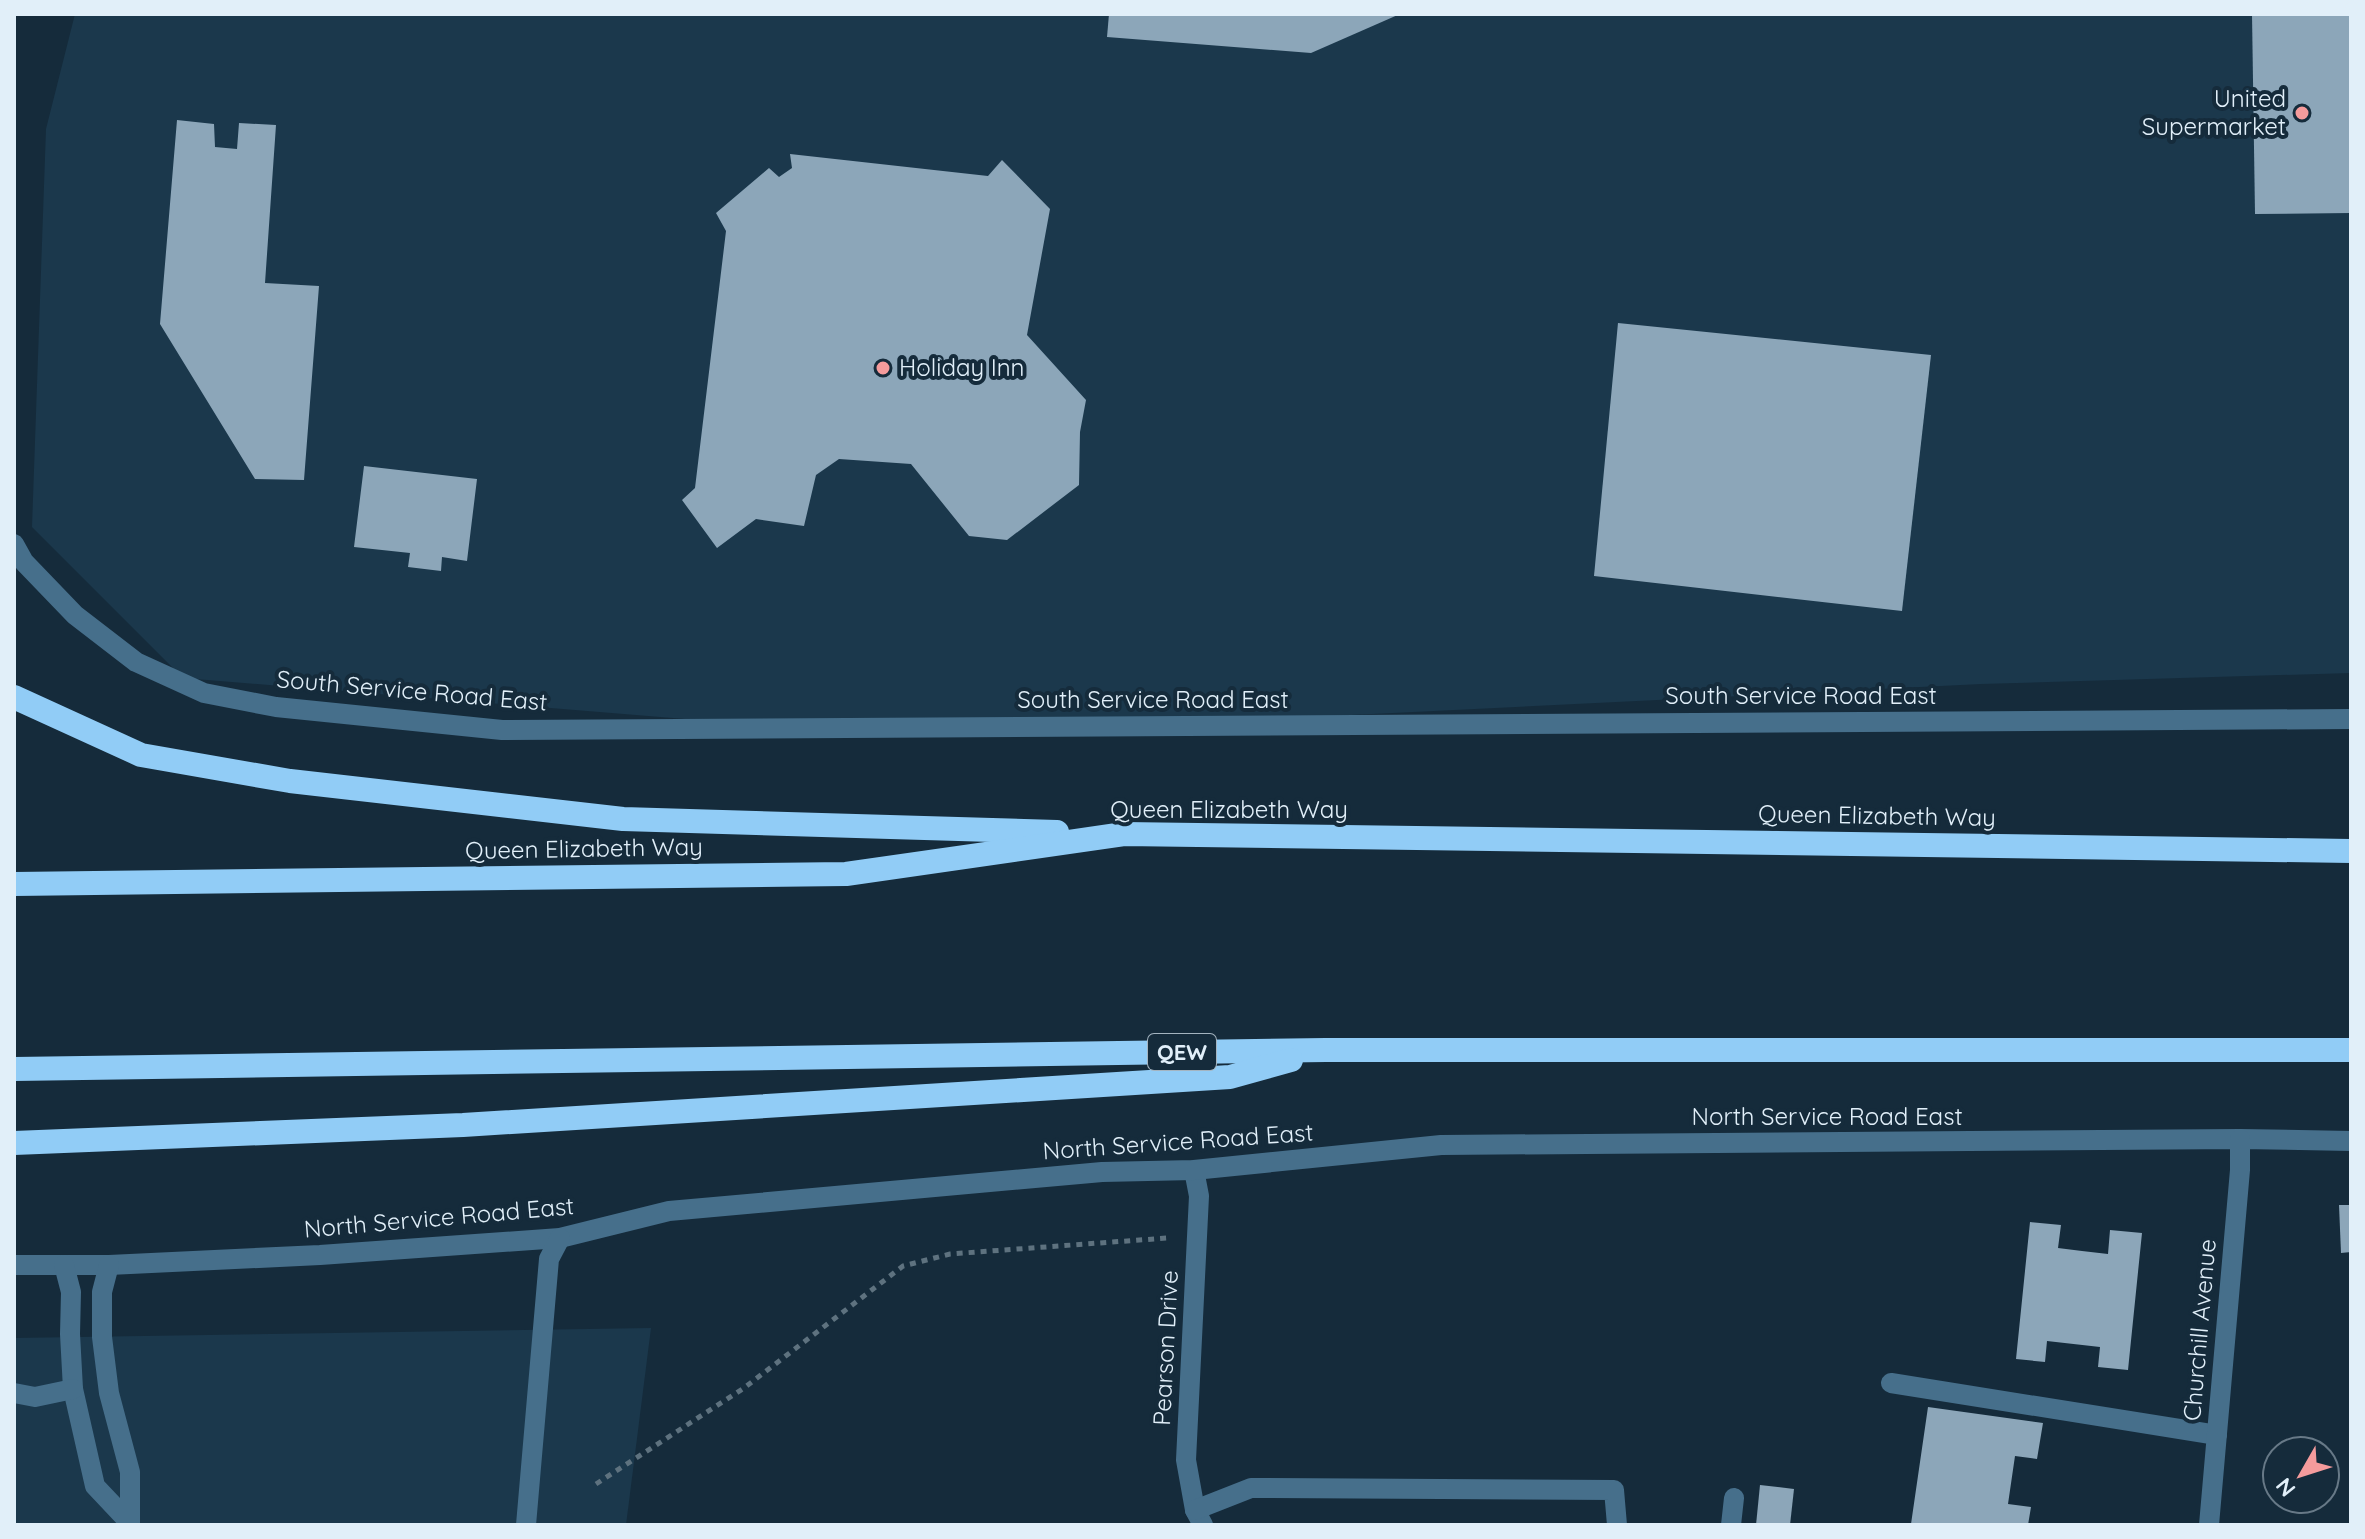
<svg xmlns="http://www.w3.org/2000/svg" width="2365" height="1539" font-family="Quicksand,sans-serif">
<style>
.built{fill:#1b384c}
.building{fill:#8ca6b9}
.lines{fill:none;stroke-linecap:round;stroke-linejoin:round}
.path{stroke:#5e727f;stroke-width:5;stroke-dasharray:6 6;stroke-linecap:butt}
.minor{stroke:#466f8b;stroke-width:20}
.highway{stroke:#91ccf6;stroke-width:24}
.poi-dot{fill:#f59b9c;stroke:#152b3b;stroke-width:3}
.labels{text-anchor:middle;stroke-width:8;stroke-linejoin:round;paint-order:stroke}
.shield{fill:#152b3b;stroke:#a4b4c0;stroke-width:2}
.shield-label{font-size:22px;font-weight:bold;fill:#e1eff9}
.poi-label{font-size:24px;fill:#e1eff9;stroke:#152b3b;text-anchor:end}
.street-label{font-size:24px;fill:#e1eff9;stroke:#152b3b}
</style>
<rect width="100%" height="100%" fill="#152b3b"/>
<!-- built -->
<g class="built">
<path d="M75,14H2351V673L1981,684L904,737L183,678L32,527L46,129Z"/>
<path d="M651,1328L626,1525H14V1338Z"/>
</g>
<!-- building -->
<g class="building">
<path d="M1109,14H1400L1311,53L1107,37Z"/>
<path d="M2252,14H2351V213L2255,214Z"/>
<path d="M177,120L214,124L215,147L237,149L239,123L276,125L265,283L319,286L304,480L255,479L160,324Z"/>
<path d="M790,154L988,176L1002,160L1050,209L1027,335L1086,400L1080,432L1079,485L1007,540L969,536L911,464L839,459L816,475L804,526L756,519L717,548L682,500L695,488L726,231L716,213L769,168L779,177L792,168Z"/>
<path d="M1618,323L1931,355L1902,611L1594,576Z"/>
<path d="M364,466L477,479L467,561L442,557L441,571L408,567L410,553L354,547Z"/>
<path d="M2339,1205H2351V1252L2341,1253Z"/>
<path d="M2030,1222L2061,1225L2058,1248L2082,1251L2108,1254L2110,1230L2142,1233L2128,1370L2098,1367L2100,1347L2047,1341L2045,1362L2016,1359Z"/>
<path d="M1928,1407L2043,1423L2037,1459L2015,1456L2008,1504L2031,1507L2028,1525L1911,1524Z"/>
<path d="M1760,1485L1794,1489L1790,1525H1756Z"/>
</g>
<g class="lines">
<!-- path -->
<path class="path" d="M596,1484L744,1388L903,1266L950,1254L1167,1238"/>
<!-- minor -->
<g class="minor">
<path d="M14,544L24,562L75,615L136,662L204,693L276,707L502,730L2351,719"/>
<path d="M1194,1170L1199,1196L1186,1460L1195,1510L1203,1525"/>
<path d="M14,1265H109L320,1255L560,1238L669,1211L1102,1172L1194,1170L1441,1145L2240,1139L2351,1141"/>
<path d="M64,1265L71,1292L70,1334L73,1389L95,1486L130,1523"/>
<path d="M109,1265L102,1292V1337L109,1393L130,1472V1525"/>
<path d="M1891,1383L2217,1435"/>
<path d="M14,1393L35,1397L73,1389"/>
<path d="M1195,1510L1251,1488L1614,1490L1617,1525"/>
<path d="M526,1525L549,1259L560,1238"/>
<path d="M1731,1525L1734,1498"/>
<path d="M2209,1525L2240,1170V1139"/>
</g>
<!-- highway -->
<g class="highway">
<path d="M14,697L141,755L290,781L623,819L1057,832"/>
<path d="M14,884L846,874L1124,834L2351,851"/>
<path d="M14,1069L1326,1050H2351"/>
<path d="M14,1143L463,1125L1230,1077L1291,1060"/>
</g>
</g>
<!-- markers -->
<g class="poi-dot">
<circle cx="2302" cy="113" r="8"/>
<circle cx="883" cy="368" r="8"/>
</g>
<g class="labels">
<!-- shield labels -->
<rect class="shield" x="1148" y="1034" width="68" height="36" rx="6"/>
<g class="shield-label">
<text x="1182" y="1060">QEW</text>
</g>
<!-- poi labels -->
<g class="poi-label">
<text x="2286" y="107">United<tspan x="2286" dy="28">Supermarket</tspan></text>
<text x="899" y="376" text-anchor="start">Holiday Inn</text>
</g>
<!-- street labels -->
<g class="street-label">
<text transform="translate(412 691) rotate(5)" y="8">South Service Road East</text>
<text x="1801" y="704">South Service Road East</text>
<text x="1153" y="708">South Service Road East</text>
<text x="1229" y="818">Queen Elizabeth Way</text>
<text transform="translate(1877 816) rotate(1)" y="8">Queen Elizabeth Way</text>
<text transform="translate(584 849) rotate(-1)" y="8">Queen Elizabeth Way</text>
<text x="1827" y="1125">North Service Road East</text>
<text transform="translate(1178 1142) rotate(-4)" y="8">North Service Road East</text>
<text transform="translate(439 1218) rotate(-5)" y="8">North Service Road East</text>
<text transform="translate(2200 1330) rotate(-85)" y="8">Churchill Avenue</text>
<text transform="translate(1166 1348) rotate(-87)" y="8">Pearson Drive</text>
</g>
</g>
<!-- border -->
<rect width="2365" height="1539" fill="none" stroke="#e1eff9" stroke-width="32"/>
<!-- north arrow -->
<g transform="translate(2301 1475) rotate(231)"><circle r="38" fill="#152b3b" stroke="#677987" stroke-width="2"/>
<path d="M0-6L14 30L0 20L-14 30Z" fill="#f59b9c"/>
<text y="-12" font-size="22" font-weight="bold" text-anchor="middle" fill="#e1eff9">N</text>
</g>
</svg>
